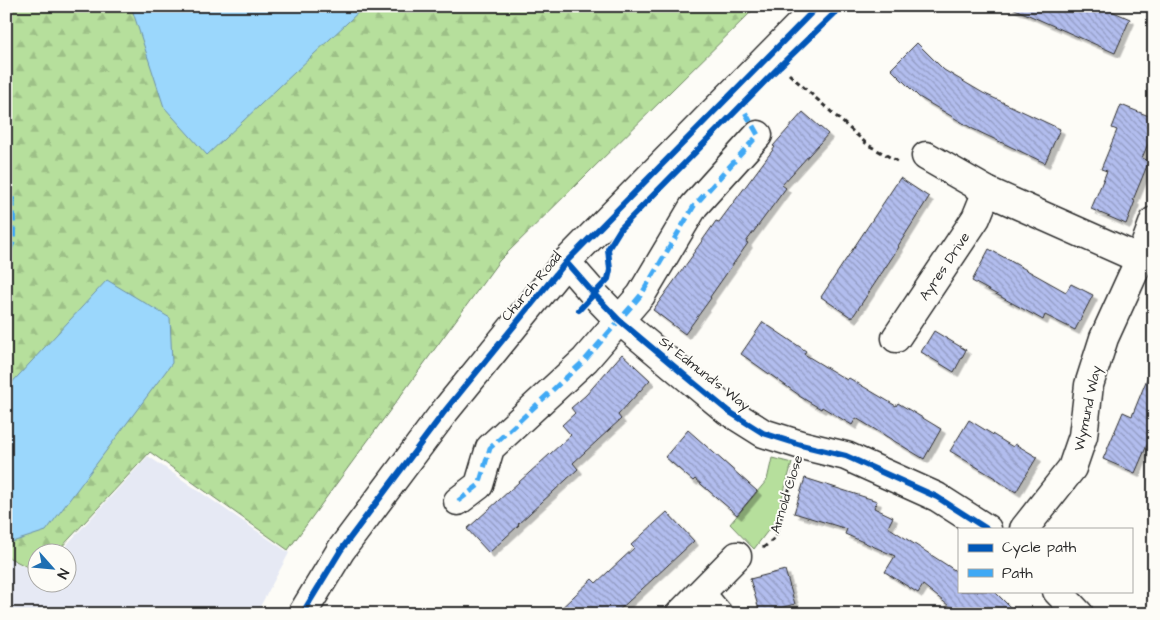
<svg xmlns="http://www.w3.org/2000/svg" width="1160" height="620" font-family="'Architects Daughter',sans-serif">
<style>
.built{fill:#e6e9f4}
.forest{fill:url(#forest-firs);stroke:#708564}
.park{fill:#b6df9c;stroke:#708564}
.water{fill:#9bd7fc;stroke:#6e92a8}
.building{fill:url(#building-back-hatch);stroke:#2b2b2b;filter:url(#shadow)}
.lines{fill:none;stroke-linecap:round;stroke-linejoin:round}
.minor-casing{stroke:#2b2b2b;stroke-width:31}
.path{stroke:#2b2b2b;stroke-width:3;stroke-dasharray:5 4;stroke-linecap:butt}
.minor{stroke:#fdfcf7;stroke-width:28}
.quiet{stroke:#3fa9f5;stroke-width:5;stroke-dasharray:10 5;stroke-linecap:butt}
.cycleway-casing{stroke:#fdfcf7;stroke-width:9}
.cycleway{stroke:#0057b8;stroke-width:6}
.labels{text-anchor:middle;stroke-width:4;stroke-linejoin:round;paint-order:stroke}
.street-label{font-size:14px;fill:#2b2b2b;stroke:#fdfcf7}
</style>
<defs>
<pattern id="forest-firs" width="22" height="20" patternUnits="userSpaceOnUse" patternTransform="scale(1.25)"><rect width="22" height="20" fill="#b6df9c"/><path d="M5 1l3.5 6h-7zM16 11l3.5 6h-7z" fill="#9dc087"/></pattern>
<pattern id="building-back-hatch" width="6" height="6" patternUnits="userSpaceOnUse" patternTransform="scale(1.25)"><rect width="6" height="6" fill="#b2bdee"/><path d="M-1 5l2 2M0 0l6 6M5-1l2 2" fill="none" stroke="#919ac1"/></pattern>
<filter id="shadow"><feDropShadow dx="4.5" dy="4.5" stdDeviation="0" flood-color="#0004"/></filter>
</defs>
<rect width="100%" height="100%" fill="#fdfcf7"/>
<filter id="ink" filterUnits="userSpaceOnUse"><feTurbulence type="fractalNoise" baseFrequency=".02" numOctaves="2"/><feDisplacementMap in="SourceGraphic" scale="10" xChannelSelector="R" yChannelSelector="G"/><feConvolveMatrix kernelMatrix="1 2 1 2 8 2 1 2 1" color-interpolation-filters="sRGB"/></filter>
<g filter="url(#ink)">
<!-- built -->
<path class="built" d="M148,456L289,553L256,614H6V556L37,574L38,582H68V552H60Z"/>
<!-- forest -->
<path class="forest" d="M6,6H757L499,261L288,550L150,452L57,552H38L37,572L6,556Z"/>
<!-- park -->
<path class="park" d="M772,458L792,463L776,520L754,549L730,524L767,480Z"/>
<!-- water -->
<g class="water">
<path d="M131,6H365L207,155L164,107Z"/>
<path d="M107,280L170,318L172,363L46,531L6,544V389Z"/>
</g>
<!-- building -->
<g class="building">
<path d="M1008,6H1100L1130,19L1115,53Z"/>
<path d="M917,43L944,70L983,93L1060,129L1045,163L973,129L919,97L891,69Z"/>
<path d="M1121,105L1154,118V130L1142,158L1149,161L1133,200L1135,201L1126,224L1091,209L1107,171L1101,169L1117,130L1112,128Z"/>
<path d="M803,112L828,134L782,185L786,188L746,242L748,243L710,297L711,298L685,334L653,310L693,255H692L716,221L719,222L775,147L773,146Z"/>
<path d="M900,178L929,197L898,246L899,247L852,318L821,297Z"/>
<path d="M989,249L1066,292L1071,284L1093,295L1075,330L1045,315L1043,320L972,281Z"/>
<path d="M763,322L806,351L804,354L847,380L849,378L896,406L898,403L941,429L924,459L856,418L852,425L822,407L821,409L799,396V395L741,354Z"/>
<path d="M934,331L966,350L954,372L921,352Z"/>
<path d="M622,354L650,380L618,415L621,419L573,463L578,469L518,524L519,525L489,553L467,529L571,435L562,425L575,413L571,408L586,395Z"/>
<path d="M1153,364L1154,429L1135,473L1103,459L1123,412L1132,416Z"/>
<path d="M969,420L1013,447L1015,444L1037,457L1016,492L995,479V478L950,451Z"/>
<path d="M688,430L757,491L737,515L695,479L693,481L665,457Z"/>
<path d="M805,478L877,501L874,508L893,517L888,527L959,573V591H994L1017,614H959L923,585L918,593L885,572L895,556L845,534L847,529L794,513Z"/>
<path d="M667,512L694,541L615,614H555L592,579L596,583L634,548L631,545Z"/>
<path d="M785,570L795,604L760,613L750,579Z"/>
</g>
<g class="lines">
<!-- minor casing -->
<g class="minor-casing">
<g id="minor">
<path d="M926,156L987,191L1140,259"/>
<path d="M566,262L594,294L619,320L688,378L728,411L763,433L801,445L846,456L937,497L987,529"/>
<path d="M896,338L976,218L987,191"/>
<path d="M458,501L479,485L490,448L585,360L641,295L694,206L758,135"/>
<path d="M1024,529L1072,468L1083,436L1089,385L1104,338L1140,259L1154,221"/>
<path d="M1057,591L1079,614"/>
<path d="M701,594L718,614"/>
<path d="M302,614L341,550L445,411L566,262L818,6"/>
<path d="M680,614L737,556"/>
</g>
</g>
<!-- path -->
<g class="path">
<path d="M789,74L868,145L897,161"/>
<path d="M763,548L776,537L794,472"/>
</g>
<!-- minor -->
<use href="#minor" class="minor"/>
<!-- quiet -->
<g class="quiet">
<path d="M6,184L13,200L14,241L6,257"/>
<path d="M458,501L479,485L490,448L585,360L641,295L694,206L758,135L741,105"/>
</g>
<!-- cycleway casing -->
<g class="cycleway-casing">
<g id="cycleway">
<path d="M566,262L594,294L619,320L688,378L728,411L763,433L801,445L846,456L937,497L987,529"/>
<path d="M579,310L608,279L610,270L608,249L621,228L780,66L842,6"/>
<path d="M302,614L341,550L445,411L566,262L818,6"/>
</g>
</g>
<!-- cycleway -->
<use href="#cycleway" class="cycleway"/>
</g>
</g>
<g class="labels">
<!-- street labels -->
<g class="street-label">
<text transform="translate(944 266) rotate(-56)" y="5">Ayres Drive</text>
<text transform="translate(531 286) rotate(-50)" y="5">Church Road</text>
<text transform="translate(705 373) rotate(38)" y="5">St Edmund's Way</text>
<text transform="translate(1087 408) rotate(-78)" y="5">Wymund Way</text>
<text transform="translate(786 494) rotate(-73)" y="5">Arnold Close</text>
</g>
</g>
<!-- margin -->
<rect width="1160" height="620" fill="none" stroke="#fdfcf7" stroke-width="25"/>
<rect x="12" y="12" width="1135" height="595" fill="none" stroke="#2b2b2b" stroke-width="2" filter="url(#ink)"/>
<!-- legend -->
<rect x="958" y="528" width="175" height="65" fill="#fdfcf7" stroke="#a9a8a5"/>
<rect x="968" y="544" width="25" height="8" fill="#0057b8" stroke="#a9a8a5"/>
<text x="1002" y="552" font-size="15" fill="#2b2b2b">Cycle path</text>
<rect x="968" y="569" width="25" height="8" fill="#3fa9f5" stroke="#a9a8a5"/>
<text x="1002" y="578" font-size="15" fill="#2b2b2b">Path</text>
<!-- north arrow -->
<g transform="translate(52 568) rotate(117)"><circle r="24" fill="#fdfcf7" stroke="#a9a8a5"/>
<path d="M0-4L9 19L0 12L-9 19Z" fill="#1f6fb2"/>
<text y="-8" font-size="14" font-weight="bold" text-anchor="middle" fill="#2b2b2b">N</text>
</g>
</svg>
